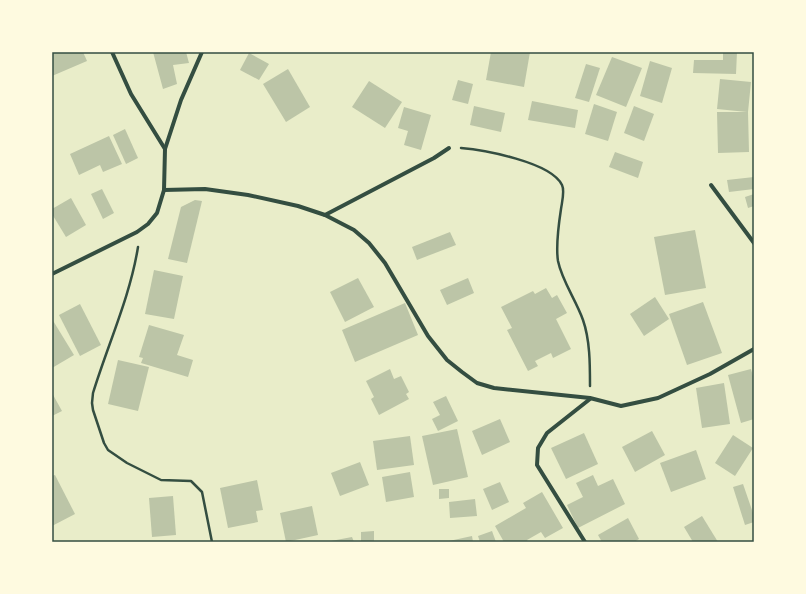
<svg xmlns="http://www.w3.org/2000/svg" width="806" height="594" font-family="'Noto Sans',sans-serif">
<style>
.building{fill:#bcc5a7}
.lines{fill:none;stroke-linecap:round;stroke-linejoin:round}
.path{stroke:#344e41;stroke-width:2.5}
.minor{stroke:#344e41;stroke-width:4}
.neatline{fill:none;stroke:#344e41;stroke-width:1.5}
</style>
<rect width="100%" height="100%" fill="#e9edc9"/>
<!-- building -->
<g class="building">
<path d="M54,52H83L87,61L52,76V53Z"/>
<path d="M153,52H186L189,63L173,65L177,84L163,89Z"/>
<path d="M491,52H530L524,87L486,80Z"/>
<path d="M723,52H737L736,74L693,73L694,60H723Z"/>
<path d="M249,53L269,64L259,80L240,70Z"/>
<path d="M612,57L642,68L626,107L596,95Z"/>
<path d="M650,61L672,68L662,103L640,96Z"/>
<path d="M586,64L600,68L589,102L575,98Z"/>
<path d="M288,69L310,107L286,122L263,84Z"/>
<path d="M720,79L751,82L748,112L749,152L718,153L717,112H747L717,109Z"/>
<path d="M458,80L473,84L468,104L452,100Z"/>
<path d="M369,81L402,102L385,128L352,107Z"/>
<path d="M532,101L578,110L575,128L528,120Z"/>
<path d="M594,104L617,112L608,141L585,134Z"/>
<path d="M474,106L505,113L501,132L470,125Z"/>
<path d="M634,106L654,114L644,141L624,133Z"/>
<path d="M404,107L431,115L421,150L404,145L408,131L398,128Z"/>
<path d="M125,129L138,158L126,164L113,135Z"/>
<path d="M109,136L122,164L103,172L100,165L79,175L70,154Z"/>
<path d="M615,152L643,162L638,178L609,167Z"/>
<path d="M754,177V189L729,192L727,180Z"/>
<path d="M102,189L114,213L103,219L91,194Z"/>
<path d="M754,194V206L748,208L745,197Z"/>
<path d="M71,198L86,225L66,237L52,214V209Z"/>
<path d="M195,200L202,201L187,263L168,259L181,207Z"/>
<path d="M695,230L706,288L665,295L654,237Z"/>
<path d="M450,232L456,245L417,260L412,247Z"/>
<path d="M154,270L183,276L174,319L145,314Z"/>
<path d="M358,278L374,307L345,322L330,292Z"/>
<path d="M468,278L474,293L447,305L440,290Z"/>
<path d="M546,288L552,298L557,295L567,313L556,319L571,349L553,358L551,353L535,361L538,366L528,371L507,330L512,328L501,307L533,291L535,294Z"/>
<path d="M655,297L669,319L644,336L630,314Z"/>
<path d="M703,302L722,353L687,365L669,314Z"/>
<path d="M405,303L418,335L355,362L342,330Z"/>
<path d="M80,304L101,345L80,356L59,315Z"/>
<path d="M52,319L74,355L52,368Z"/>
<path d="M149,325L184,335L177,355L193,360L188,377L141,363L143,358L139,357Z"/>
<path d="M118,360L149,367L138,411L108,404Z"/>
<path d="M390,369L394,379L401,376L409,392L406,394L409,399L379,415L371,399L374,397L366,381Z"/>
<path d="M751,369L754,380V419L741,423L728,375Z"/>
<path d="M724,383L730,424L702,428L696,388Z"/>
<path d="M52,393L62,411L52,416Z"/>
<path d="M446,396L458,421L438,431L432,419L440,415L433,402Z"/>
<path d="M500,419L510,442L482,455L472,431Z"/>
<path d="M457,429L468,477L433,485L422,436Z"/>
<path d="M652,431L665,455L635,472L622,447Z"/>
<path d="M584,433L598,464L566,479L551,448Z"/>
<path d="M733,435L753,448L735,476L715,463Z"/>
<path d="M410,436L414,465L377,470L373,441Z"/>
<path d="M696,450L706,479L671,492L660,463Z"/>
<path d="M360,462L369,485L340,496L331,473Z"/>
<path d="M410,472L414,497L386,502L382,477Z"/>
<path d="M55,475L75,514L52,526V476Z"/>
<path d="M593,475L598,486L613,479L625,504L578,528L567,505L583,497L576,483Z"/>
<path d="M257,480L263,510L256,511L258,522L228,528L220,488Z"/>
<path d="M500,482L509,502L492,510L483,489Z"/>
<path d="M743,484L754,516V522L745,525L733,487Z"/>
<path d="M439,489H449V498L439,499Z"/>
<path d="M542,492L563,528L545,538L541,532L527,540L528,542H504L495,526L526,508L523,503Z"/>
<path d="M173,496L176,535L152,537L149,498Z"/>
<path d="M475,499L477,516L450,518L449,502Z"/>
<path d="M312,506L318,535L286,542L280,513Z"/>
<path d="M702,516L718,542H693L684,527Z"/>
<path d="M628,518L639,539L634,542H602L598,535Z"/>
<path d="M374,531V542H361V532Z"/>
<path d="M492,531L496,542H480L478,536Z"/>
<path d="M472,536L473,542H450L449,541Z"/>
<path d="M352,537L354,542H331V541Z"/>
</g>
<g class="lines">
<!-- path -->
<g class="path">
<path d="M461,148C484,150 551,162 562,185C565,191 562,202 561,209C559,222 556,248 558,261C562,281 576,300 583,320C590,340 590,364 590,386"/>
<path d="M138,247C130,297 108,344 93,393L92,403L93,410L104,443L108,450L127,463L161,480L191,481L202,492L212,542"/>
</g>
<!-- minor -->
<g class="minor">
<path d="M112,52L131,94L165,149"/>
<path d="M711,185L754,243"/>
<path d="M164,190L205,189L248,195L298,206L325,215L354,230L369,243L385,263L428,336L447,360L462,372L477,383L494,388L590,398L621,406L658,398L710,374L754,349"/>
<path d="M325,215L434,158L449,148"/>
<path d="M52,274L137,232L148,224L157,213L164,190L165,149L181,100L202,52"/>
<path d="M585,542L537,465L538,448L547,433L590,399"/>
</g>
</g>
<!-- border -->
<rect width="806" height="594" fill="none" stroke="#fefae0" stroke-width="106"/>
<rect x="53" y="53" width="700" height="488" class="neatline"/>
</svg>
